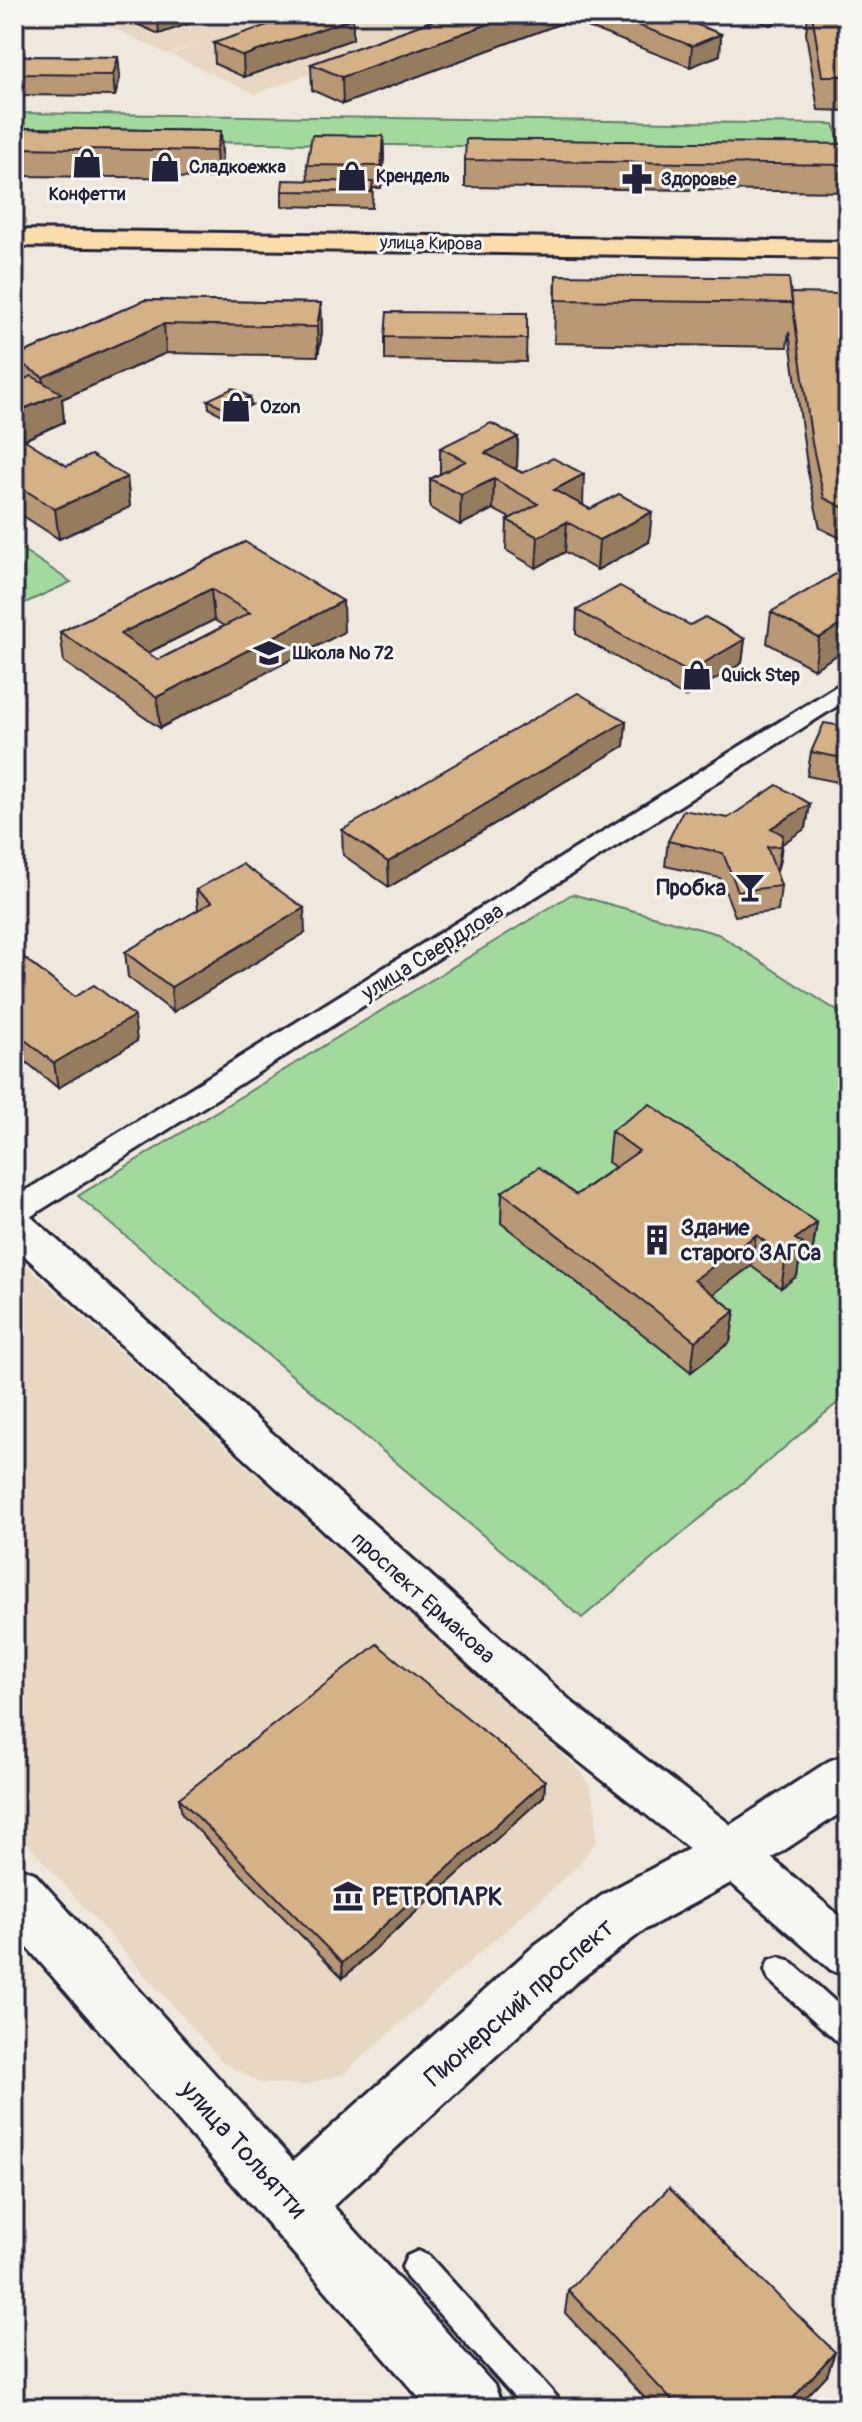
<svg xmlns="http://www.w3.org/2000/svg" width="862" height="2422" font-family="Pangolin,sans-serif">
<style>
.built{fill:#e8d8c3}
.green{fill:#a2d99d;stroke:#627e6c;stroke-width:2}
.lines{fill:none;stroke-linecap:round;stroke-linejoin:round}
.pedestrian-casing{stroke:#22223b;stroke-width:6}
.minor-casing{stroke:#22223b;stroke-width:6}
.tertiary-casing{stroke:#22223b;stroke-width:6}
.secondary-casing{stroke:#22223b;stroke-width:6}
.primary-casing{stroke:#22223b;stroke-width:6}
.pedestrian{fill:#f6f6f2;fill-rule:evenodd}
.minor{fill:#f6f6f2;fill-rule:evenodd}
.tertiary{fill:#f6f6f2;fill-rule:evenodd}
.secondary{fill:#f6f6f2;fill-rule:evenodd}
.primary{fill:#fddcac;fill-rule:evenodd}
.wall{fill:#b89874;stroke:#22223b;stroke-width:2;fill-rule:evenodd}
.shaded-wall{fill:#967c5e;stroke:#22223b;stroke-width:2}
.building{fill:#d6b187;stroke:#22223b;stroke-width:2;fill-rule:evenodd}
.labels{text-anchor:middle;stroke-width:6;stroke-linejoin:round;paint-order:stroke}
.far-poi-label{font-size:18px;font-weight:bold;fill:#22223b;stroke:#f6f6f2;text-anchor:start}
.far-street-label{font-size:18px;fill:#22223b;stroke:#f6f6f2}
.poi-label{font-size:22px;font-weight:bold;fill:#22223b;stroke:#f6f6f2;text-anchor:end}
.street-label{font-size:22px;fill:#22223b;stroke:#f6f6f2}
.near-poi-label{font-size:26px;font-weight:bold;fill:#22223b;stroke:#f6f6f2;text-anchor:start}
.near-street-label{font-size:26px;fill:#22223b;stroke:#f6f6f2}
</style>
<rect width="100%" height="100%" fill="#f0e8dd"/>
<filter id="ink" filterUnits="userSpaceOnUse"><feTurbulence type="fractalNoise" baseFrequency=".0125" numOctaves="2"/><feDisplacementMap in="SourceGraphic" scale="16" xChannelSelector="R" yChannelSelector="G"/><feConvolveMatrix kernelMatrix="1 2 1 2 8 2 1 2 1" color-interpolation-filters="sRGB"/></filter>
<g filter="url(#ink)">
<!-- built -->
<g class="built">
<path d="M83,14L282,15L476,14L255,94L170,54L217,37L168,54Z"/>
<path d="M14,1254L575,1766L590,1785L596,1813V1841L579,1865L343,2074L303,2085L260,2083L223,2062L14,1829Z"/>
</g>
<!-- green -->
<g class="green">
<path d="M14,113L834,124L842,152L14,139Z"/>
<path d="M14,544L71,582L14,608Z"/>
<path d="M572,894L718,934L848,1018V1394L582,1618L78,1196Z"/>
</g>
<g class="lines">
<!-- pedestrian casing -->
<g class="pedestrian-casing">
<g id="pedestrian">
<path d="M779,1957L789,1960L848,2013V2046L838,2042L769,1980L765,1970L769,1960Z"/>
<path d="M418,2251L429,2256L557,2397L562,2408H524L407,2278L402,2267L407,2256Z"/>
</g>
</g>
<!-- minor casing -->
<g class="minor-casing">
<path id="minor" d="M848,682V699L25,1220L14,1223V1198L840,684Z"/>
</g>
<!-- tertiary casing -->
<g class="tertiary-casing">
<path id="tertiary" d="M14,1210L28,1214L574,1704L749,1839L848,1923V1977L831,1970L715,1869L542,1732L14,1246Z"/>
</g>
<!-- secondary casing -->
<g class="secondary-casing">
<path id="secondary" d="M848,1754V1808L751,1872L644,1930L575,1983L333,2206L494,2385L503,2408H428L14,1932V1865L34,1873L293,2161L535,1945L604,1894L713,1836L829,1761Z"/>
</g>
<!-- primary casing -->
<g class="primary-casing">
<path id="primary" d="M14,230L848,242V258L14,246Z"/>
</g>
<!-- pedestrian -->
<use href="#pedestrian" class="pedestrian"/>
<!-- minor -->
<use href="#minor" class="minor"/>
<!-- tertiary -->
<use href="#tertiary" class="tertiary"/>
<!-- secondary -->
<use href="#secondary" class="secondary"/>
<!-- primary -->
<use href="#primary" class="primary"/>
</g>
<!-- wall -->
<g class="wall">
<path d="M131,14H217L159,34L132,22Z"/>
<path d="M451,14H669L721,34L720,55L690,67L580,24L581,16L343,104L312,90L311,64Z"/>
<path d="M741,14H796L770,25Z"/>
<path d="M808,14H848V111L818,110L806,33Z"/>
<path d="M353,39L244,77L215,64L214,43Z"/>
<path d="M14,56L118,57L120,78L115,96L14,95Z"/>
<path d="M14,128L221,131L222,158L218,178L14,176Z"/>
<path d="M383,136L384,157L381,188H373L372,208L282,206V191L308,181L307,165Z"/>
<path d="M848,144V192L465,187V160Z"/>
<path d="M556,275L791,293L848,314V542L820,528L808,473L789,332L787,347L554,343Z"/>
<path d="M145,300L321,303L322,332L318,356L166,353L62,399L64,422L24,440L67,466L127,477L130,507L59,539L14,510V383L15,382L14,357Z"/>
<path d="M527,313L526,362L385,360V337Z"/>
<path d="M208,400L251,405L226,417L209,408Z"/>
<path d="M518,437L517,467L513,468L583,504L581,505L649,542L597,570L565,552L536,568L506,550L507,520L510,518L493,509L460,525L430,508V479L440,474V448Z"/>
<path d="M245,542L344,632L160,728L64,662L60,632ZM214,620L224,626L158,660L148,653Z"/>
<path d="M848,567V648L814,669L767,643L771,612Z"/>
<path d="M577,610L690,625L745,639L742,663L685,697L576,634Z"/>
<path d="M626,721L624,746L389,887L343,855L342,830Z"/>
<path d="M848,727V784L807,776L811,752Z"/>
<path d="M810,804L806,828L782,844L780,860L777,871H776L781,886L778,911L735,916L720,878L665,866L668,841L728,818Z"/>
<path d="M196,890L305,933L173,1012L128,977L125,952L198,910Z"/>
<path d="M14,950L74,997L137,1041L58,1088L14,1052Z"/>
<path d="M611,1131L817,1223L812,1254L799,1263L797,1276L781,1288L751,1266L713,1294L735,1311L730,1342L691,1372L501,1223L502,1192L576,1195L615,1167L608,1162Z"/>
<path d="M545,1781L544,1796L343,1978L182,1814L179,1798Z"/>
<path d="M568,2290L835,2352L827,2375L796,2408H654L565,2313Z"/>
</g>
<!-- shaded-wall -->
<g class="shaded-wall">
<path d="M174,14H217L159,34L158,20Z"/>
<path d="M516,14H581V16L343,104L342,77Z"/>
<path d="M771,14H796L770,25Z"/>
<path d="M353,18V39L244,77L243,56Z"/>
<path d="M721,34L720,55L690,67L692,46Z"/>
<path d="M118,57L120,78L115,96L113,75Z"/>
<path d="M221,131L222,158L218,178L216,151Z"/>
<path d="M383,136L384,157L381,188V166Z"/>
<path d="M321,303L322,332L318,356L317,327Z"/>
<path d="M164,324L166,353L62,399L64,422L14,444V413L46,400L43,377Z"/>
<path d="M250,397L251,405L226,417L225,408Z"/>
<path d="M518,437L517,467L485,483V453Z"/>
<path d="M584,474L583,504L552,520L554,490Z"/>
<path d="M127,477L130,507L59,539L55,509Z"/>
<path d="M494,479L493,509L460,525L461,495Z"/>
<path d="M652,512L649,542L597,570L599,540Z"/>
<path d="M567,522L565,552L536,568L538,537Z"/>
<path d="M211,589L214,620L123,665L120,634Z"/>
<path d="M343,601L344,632L160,728L157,697Z"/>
<path d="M848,620V648L814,669L819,638Z"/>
<path d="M745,639L742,663L685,697L688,672Z"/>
<path d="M626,721L624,746L389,887L388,862Z"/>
<path d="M810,804L806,828L782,844L777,871L781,845L771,828Z"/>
<path d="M304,908L305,933L173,1012L171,987Z"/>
<path d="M134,1016L137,1041L58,1088L54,1063Z"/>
<path d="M817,1223L812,1254L799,1263L797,1276L781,1288L786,1257L795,1239Z"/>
<path d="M756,1235L751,1266L690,1311L694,1280Z"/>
<path d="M735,1311L730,1342L691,1372L695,1341Z"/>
<path d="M545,1781L544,1796L343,1978L342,1963Z"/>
<path d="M835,2352L827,2375L796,2408H784Z"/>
</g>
<!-- building -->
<g class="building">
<path d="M145,14H174L158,20Z"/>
<path d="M300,14H343L353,18L243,56L214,43Z"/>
<path d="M451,14H516L342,77L311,64Z"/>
<path d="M609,14H669L721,34L692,46Z"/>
<path d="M812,14H848V76H822Z"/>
<path d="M14,56L118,57L113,75L14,74Z"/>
<path d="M14,128L221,131L216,151L14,148Z"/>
<path d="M312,135L383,136L381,166L307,165Z"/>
<path d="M466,139L848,144V165L465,160Z"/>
<path d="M283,180L373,182L371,192L282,191Z"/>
<path d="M556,275L789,278L792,303L556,300Z"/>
<path d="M791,293L844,294L848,314V510L824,498L812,443Z"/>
<path d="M145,300L321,303L317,327L164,324L43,377L14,359V357Z"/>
<path d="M387,312L527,313V339L385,337Z"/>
<path d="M32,376L61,393L14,413V383Z"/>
<path d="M233,388L250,397L225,408L208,400Z"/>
<path d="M491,423L518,437L485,453L522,473L553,458L584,474L554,490L590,509L619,494L652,512L599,540L567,522L538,537L507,520L538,504L494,479L461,495L430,479L466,461L440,448Z"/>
<path d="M14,433L67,466L91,455L127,477L55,509L14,483Z"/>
<path d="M245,542L343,601L157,697L60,632ZM211,589L250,613L158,660L120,634Z"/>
<path d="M848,567V620L819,638L771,612Z"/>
<path d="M620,586L690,625L705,617L745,639L688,672L577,610Z"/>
<path d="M578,693L626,721L388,862L342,830Z"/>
<path d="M824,723L848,727V759L811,752Z"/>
<path d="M777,785L810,804L771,828L783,835L781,846L767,847L781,886L738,891L723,853L668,841L683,810L728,818Z"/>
<path d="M242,864L304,908L171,987L125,952L212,902L196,890Z"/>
<path d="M14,950L74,997L94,985L134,1016L54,1063L14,1031Z"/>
<path d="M650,1104L817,1223L795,1239L803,1244L786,1257L756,1235L694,1280L735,1311L695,1341L502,1192L539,1167L576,1195L639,1151L611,1131Z"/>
<path d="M377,1644L545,1781L342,1963L179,1798Z"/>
<path d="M669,2188L835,2352L784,2408H679L568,2290Z"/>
</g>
</g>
<!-- icons -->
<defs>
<g id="shop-bare" transform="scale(2.4)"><path d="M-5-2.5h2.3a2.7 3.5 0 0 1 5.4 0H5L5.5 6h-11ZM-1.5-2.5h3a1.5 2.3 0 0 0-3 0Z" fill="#22223b" stroke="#f6f6f2" stroke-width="2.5" paint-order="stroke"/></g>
<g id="pharmacy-bare" transform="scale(2.4)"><path d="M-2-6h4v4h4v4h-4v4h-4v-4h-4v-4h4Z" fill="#22223b" stroke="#f6f6f2" stroke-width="2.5" paint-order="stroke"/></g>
<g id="school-bare" transform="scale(2.4)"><path d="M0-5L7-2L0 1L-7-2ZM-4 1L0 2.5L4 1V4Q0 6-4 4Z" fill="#22223b" stroke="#f6f6f2" stroke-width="2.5" paint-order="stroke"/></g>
<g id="bar-bare" transform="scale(2.4)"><path d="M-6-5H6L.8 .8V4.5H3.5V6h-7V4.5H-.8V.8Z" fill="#22223b" stroke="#f6f6f2" stroke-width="2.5" paint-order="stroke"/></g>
<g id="building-bare" transform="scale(2.4)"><path d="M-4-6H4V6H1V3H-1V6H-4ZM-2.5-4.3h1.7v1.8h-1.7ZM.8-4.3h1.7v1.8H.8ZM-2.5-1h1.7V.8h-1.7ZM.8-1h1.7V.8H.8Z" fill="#22223b" stroke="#f6f6f2" stroke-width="2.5" paint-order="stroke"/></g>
<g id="museum-bare" transform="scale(2.4)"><path d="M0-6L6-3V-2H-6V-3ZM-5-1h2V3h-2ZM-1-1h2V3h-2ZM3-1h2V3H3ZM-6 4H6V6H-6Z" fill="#22223b" stroke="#f6f6f2" stroke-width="2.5" paint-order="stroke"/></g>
</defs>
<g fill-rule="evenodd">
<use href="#shop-bare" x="87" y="163"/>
<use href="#shop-bare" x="165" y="167"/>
<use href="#shop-bare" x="352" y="176"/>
<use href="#pharmacy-bare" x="637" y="179"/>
<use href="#shop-bare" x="236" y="407"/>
<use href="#school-bare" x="269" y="653"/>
<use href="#shop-bare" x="697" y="675"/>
<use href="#bar-bare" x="750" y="887"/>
<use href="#building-bare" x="657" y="1240"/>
<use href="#museum-bare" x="348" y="1896"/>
</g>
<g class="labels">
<!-- far-poi labels -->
<g class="far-poi-label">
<text x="189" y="173">Сладкоежка</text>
<text x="376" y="182">Крендель</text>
<text x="661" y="185">Здоровье</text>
<text x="87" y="200" text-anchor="middle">Конфетти</text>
<text x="260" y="413">Ozon</text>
<text x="293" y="659">Школа № 72</text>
<text x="721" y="681">Quick Step</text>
</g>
<!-- far-street labels -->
<g class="far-street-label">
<text transform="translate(431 243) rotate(1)" y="6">улица Кирова</text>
</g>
<!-- poi labels -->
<g class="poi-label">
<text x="726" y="895">Пробка</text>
<text x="681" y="1235" text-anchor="start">Здание<tspan x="681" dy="25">старого ЗАГСа</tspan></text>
</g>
<!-- street labels -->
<g class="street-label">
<text transform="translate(432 951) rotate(-32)" y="8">улица Свердлова</text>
<text transform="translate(424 1597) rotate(42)" y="8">проспект Ермакова</text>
</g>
<!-- near-poi labels -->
<g class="near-poi-label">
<text x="372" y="1905">РЕТРОПАРК</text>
</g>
<!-- near-street labels -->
<g class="near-street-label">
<text transform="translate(519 2002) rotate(-41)" y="9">Пионерский проспект</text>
<text transform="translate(244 2149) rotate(48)" y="9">улица Тольятти</text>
</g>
</g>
<!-- margin -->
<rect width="862" height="2422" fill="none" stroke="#f6f6f2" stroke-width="48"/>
<rect x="24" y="24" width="814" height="2374" fill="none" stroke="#22223b" stroke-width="3" filter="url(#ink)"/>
</svg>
